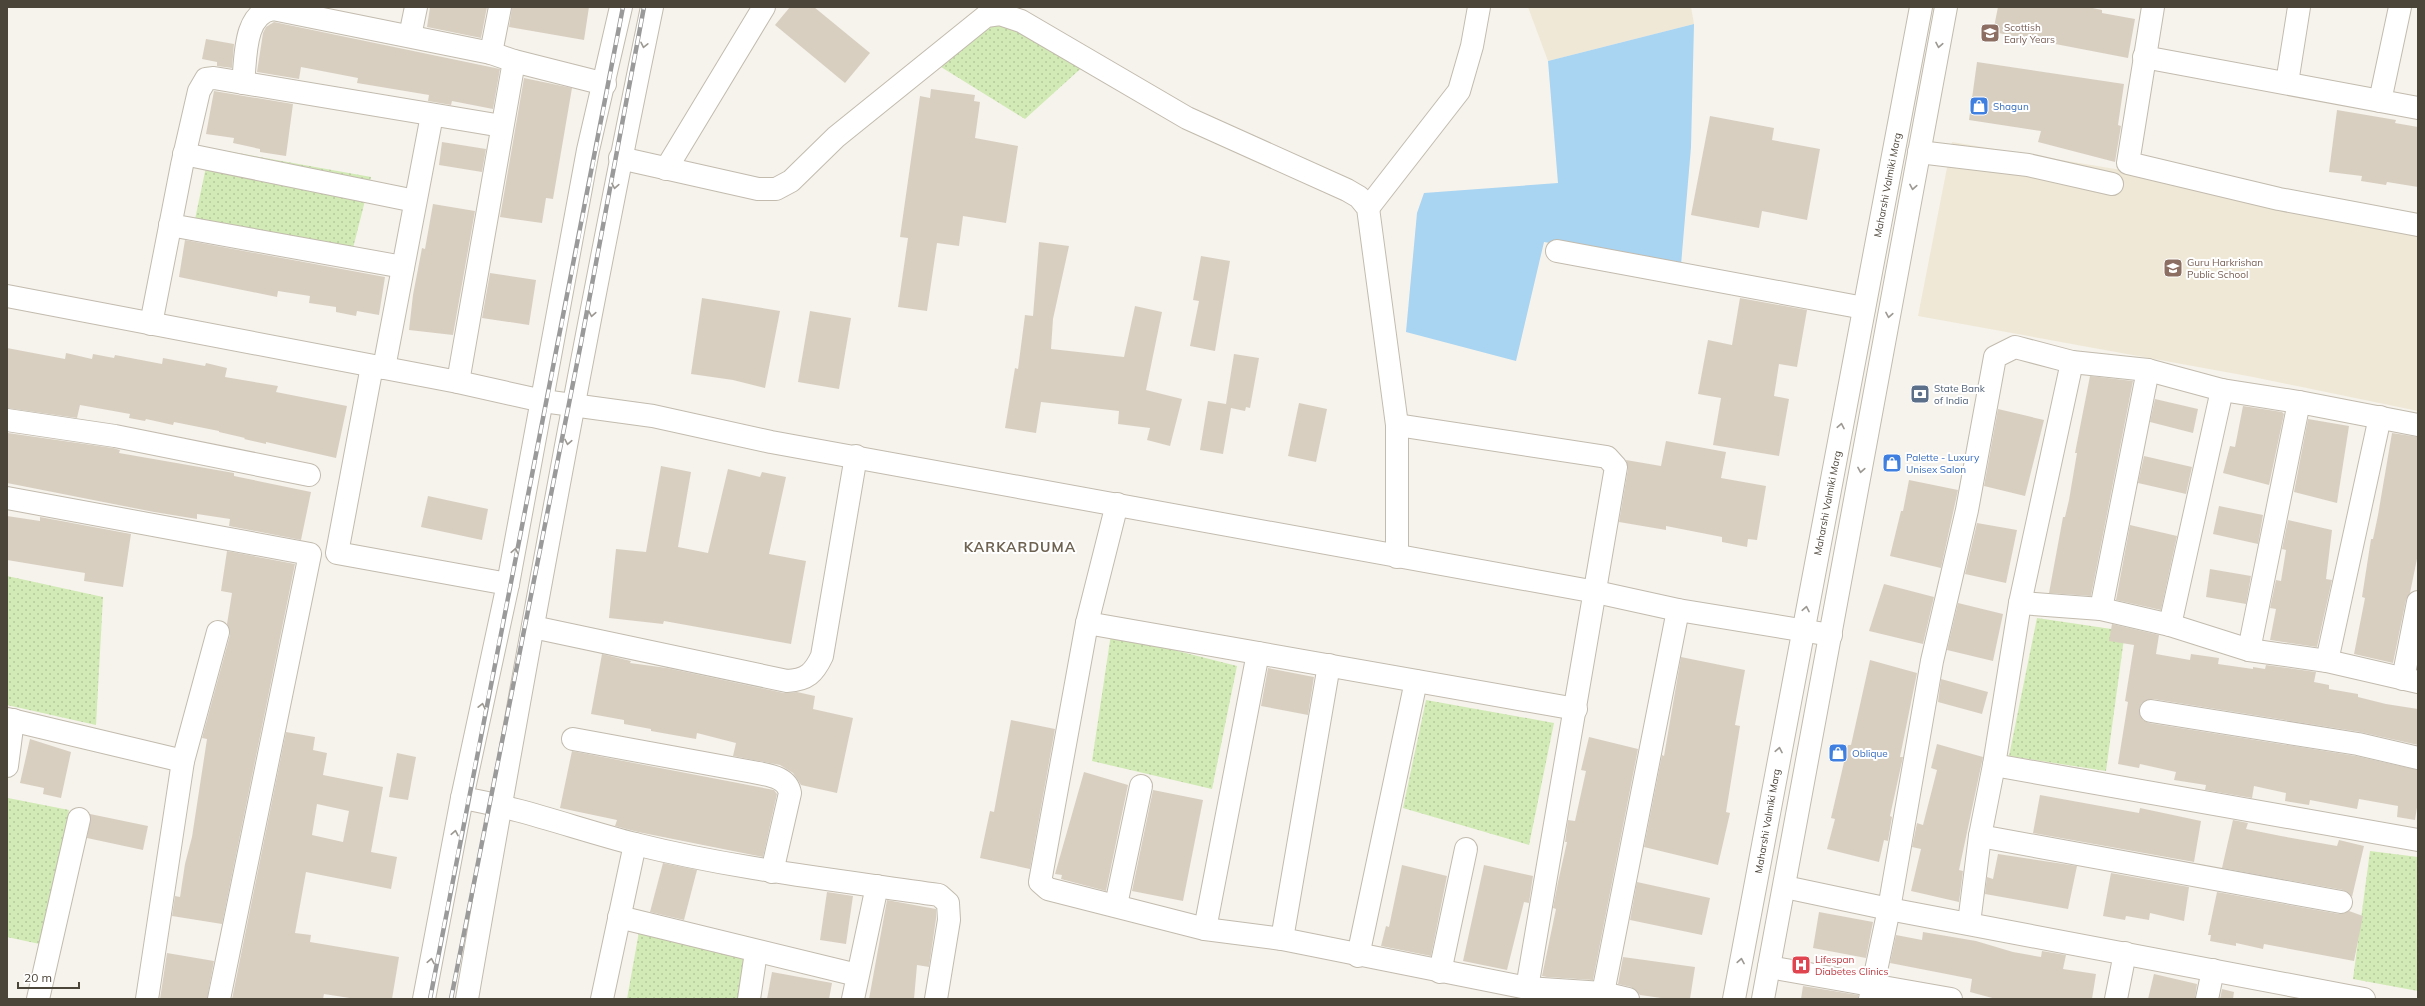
<svg xmlns="http://www.w3.org/2000/svg" width="2425" height="1006" font-family="Mulish,sans-serif">
<style>
.education{fill:#efe8d6}
.park{fill:url(#park-dots)}
.water{fill:#a9d4f2}
.building{fill:#d8cfc1;fill-rule:evenodd}
.lines{fill:none;stroke-linecap:round;stroke-linejoin:round}
.minor-casing{stroke:#c2bbae;stroke-width:24}
.tertiary-casing{stroke:#c2bbae;stroke-width:24}
.minor{stroke:#fff;stroke-width:22}
.tertiary{stroke:#fff;stroke-width:22}
.rail-casing{stroke:#9a9a9a;stroke-width:4.5}
.rail{stroke:#fff;stroke-width:3;stroke-dasharray:9;stroke-linecap:butt}
.oneway{stroke:#9c9892}
.labels{text-anchor:middle;stroke-width:4;stroke-linejoin:round;paint-order:stroke}
.education-label{font-size:10px;fill:#785e54;stroke:#fff;text-anchor:start}
.shop-label{font-size:10px;fill:#366cbe;stroke:#fff;text-anchor:start}
.street-label{font-size:10px;fill:#4b4439;stroke:#fff}
.service-label{font-size:10px;fill:#4e5e75;stroke:#fff;text-anchor:start}
.health-label{font-size:10px;fill:#be3a42;stroke:#fff;text-anchor:start}
.district-label{font-size:14px;font-weight:bold;letter-spacing:1px;fill:#6e6250;stroke:#fff}
</style>
<defs>
<pattern id="park-dots" width="8" height="8" patternUnits="userSpaceOnUse"><rect width="8" height="8" fill="#d2eab5"/><path d="M2 2h.1M6 6h.1" fill="none" stroke="#b6ca9c" stroke-width="1.8" stroke-linecap="round"/></pattern>
</defs>
<rect width="100%" height="100%" fill="#f6f3ec"/>
<!-- education -->
<g class="education">
<path d="M1528,7H1691L1694,24L1548,61Z"/>
<path d="M1952,142L2418,219V411L2253,377L1918,316Z"/>
</g>
<!-- park -->
<g class="park">
<path d="M1008,7L1088,62L1025,119L941,67Z"/>
<path d="M210,148L371,177L353,248L194,224Z"/>
<path d="M7,576L103,597L96,725L7,705Z"/>
<path d="M2037,618L2125,631L2106,771L2009,756Z"/>
<path d="M1111,634L1237,666L1212,789L1092,761Z"/>
<path d="M1426,700L1554,723L1529,845L1403,808Z"/>
<path d="M8,798L69,810L49,946L7,937Z"/>
<path d="M2370,851L2418,857V991L2353,979Z"/>
<path d="M640,926L754,952L746,999H627Z"/>
</g>
<!-- water -->
<path class="water" d="M1694,24L1691,147L1681,265L1544,242L1516,361L1406,332L1417,213L1424,193L1558,183L1548,61Z"/>
<!-- building -->
<g class="building">
<path d="M430,7H487L481,38L427,27Z"/>
<path d="M512,7H589L584,40L509,27Z"/>
<path d="M790,7H814L870,53L845,83L775,25Z"/>
<path d="M1998,7H2088L2102,10V13L2135,19L2128,58L1993,32Z"/>
<path d="M274,22L500,69L493,109L452,101L451,105L428,101L429,95L357,83L358,78L301,67L299,79L257,72L263,33L266,27Z"/>
<path d="M206,39L234,44L232,68L217,66V62L202,59Z"/>
<path d="M1977,62L2124,84L2118,125L2121,126L2115,162L2038,142L2041,131L1969,120Z"/>
<path d="M524,78L572,88L553,199L546,198L542,223L500,217Z"/>
<path d="M931,89L975,95L974,101L980,102L975,138L1018,146L1006,223L963,216L959,246L937,243L927,311L898,307L908,238L900,237L920,96L930,98Z"/>
<path d="M214,91L293,104L286,156L260,152V149L233,143L234,138L206,134Z"/>
<path d="M2337,110L2396,120L2395,123L2418,127V187L2387,182L2386,185L2361,181L2362,176L2329,172Z"/>
<path d="M1710,116L1774,128L1772,140L1820,149L1807,220L1762,211L1759,228L1691,215Z"/>
<path d="M442,142L486,149L482,172L439,165Z"/>
<path d="M433,204L475,211L453,335L409,330L413,295L422,248L425,249Z"/>
<path d="M185,240L385,277L379,315L357,311L356,316L336,312V307L309,303L310,296L278,291L277,297L179,277Z"/>
<path d="M1039,242L1069,246L1053,319L1051,349L1124,357L1135,306L1162,312L1146,390L1182,399L1170,446L1147,440L1150,428L1118,424L1119,411L1041,402L1036,433L1005,428L1015,368L1018,369L1025,315L1033,316Z"/>
<path d="M1201,256L1230,261L1215,351L1190,346L1199,301L1193,300Z"/>
<path d="M490,273L536,280L529,325L482,318Z"/>
<path d="M702,298L780,311L765,388L733,380L691,374Z"/>
<path d="M1740,298L1807,310L1797,367L1779,364L1774,396L1789,399L1779,456L1713,445L1721,398L1698,394L1708,340L1732,345Z"/>
<path d="M810,311L851,318L839,389L798,382Z"/>
<path d="M7,348L65,359L66,353L92,359L93,354L114,358L115,355L162,364L163,358L205,366L206,363L227,368L225,377L278,386L276,392L347,406L336,458L266,442V444L244,439L245,438L219,432V431L174,422L173,425L146,419L145,421L129,418L130,414L80,405L77,418L7,408Z"/>
<path d="M1234,354L1259,358L1250,408L1246,407L1245,411L1231,408L1223,454L1200,450L1208,401L1226,404Z"/>
<path d="M2090,376L2133,381L2091,596L2049,593L2063,517H2065L2069,500L2077,453H2075Z"/>
<path d="M2155,399L2198,409L2193,433L2150,422Z"/>
<path d="M1299,403L1327,409L1316,462L1288,456Z"/>
<path d="M2243,406L2282,412L2284,414L2269,485L2223,473L2230,446L2235,447Z"/>
<path d="M1998,409L2044,420L2025,496L1984,486Z"/>
<path d="M2308,419L2349,426L2337,503L2294,492Z"/>
<path d="M8,433L113,448L120,450L119,453L234,473V476L311,492L301,540L229,526L230,519L197,514V519L154,512L7,483Z"/>
<path d="M2392,433L2418,437V554L2410,593L2406,600L2393,663L2354,654L2365,598L2362,597L2371,539H2373L2378,515Z"/>
<path d="M1666,441L1726,452L1721,478L1766,486L1757,540L1748,539L1747,547L1722,542V537L1666,526V530L1619,522L1628,469L1626,460L1661,466Z"/>
<path d="M2144,456L2192,467L2186,494L2138,483Z"/>
<path d="M661,466L691,472L678,547L708,553L728,469L760,477L762,472L786,477L769,554L806,561L791,644L664,621L663,624L609,618L616,549L646,552Z"/>
<path d="M1909,480L1958,490L1941,568L1890,556L1901,511H1903Z"/>
<path d="M428,496L488,509L482,540L421,527Z"/>
<path d="M2219,506L2263,515L2258,544L2213,534Z"/>
<path d="M7,516L40,521V517L131,534L123,587L84,581L85,573L7,560Z"/>
<path d="M2288,520L2332,530L2326,579L2332,580L2317,647L2270,640L2276,609L2270,608L2276,580L2281,581L2286,550L2282,549Z"/>
<path d="M1977,523L2017,530L2006,583L1965,574Z"/>
<path d="M2130,525L2177,536L2161,610L2116,600Z"/>
<path d="M227,551L295,564L222,924L172,916L175,896L180,897L185,864L192,837L207,739L202,738L230,635L227,624L232,593L221,591Z"/>
<path d="M2210,569L2251,576L2246,604L2206,597Z"/>
<path d="M1884,584L1934,597L1923,644L1869,631Z"/>
<path d="M1958,603L2003,614L1993,661L1947,650Z"/>
<path d="M2112,624L2159,635L2156,654L2190,660L2191,654L2219,658L2218,664L2253,669V667L2265,669L2266,665L2316,672L2314,682L2329,685V689L2358,694V697L2386,704L2418,709V745L2360,732L2153,699L2142,703L2139,709L2143,720L2149,723L2356,756L2418,770V801L2415,820L2397,817L2398,806L2359,799L2357,809L2310,800L2309,805L2285,801L2286,793L2254,786L2252,798L2205,790L2206,785L2174,780L2176,772L2140,764L2139,768L2118,764L2128,702L2125,701L2134,645L2109,641Z"/>
<path d="M602,654L631,661L630,663L667,668L784,693L797,692L815,696L813,709L853,718L837,793L801,785L793,773L780,765L733,756L736,743L697,733L696,739L651,731V729L624,724V720L591,714Z"/>
<path d="M1681,657L1745,670L1735,725L1740,726L1726,812L1730,813L1718,865L1644,847L1662,755L1664,756Z"/>
<path d="M1870,660L1917,673L1900,757H1903L1890,816L1892,817L1888,841L1884,840L1879,862L1827,849L1835,819L1831,818L1848,745H1851Z"/>
<path d="M1268,668L1314,677L1308,715L1261,706Z"/>
<path d="M1941,679L1988,692L1982,714L1938,702Z"/>
<path d="M1011,720L1055,729L1030,869L980,858L990,811L994,812Z"/>
<path d="M286,732L315,737L313,750L327,753L323,775L383,787L371,852L397,857L391,889L306,872L295,933L311,935L310,942L399,957L392,999H356L324,994L323,999H232ZM317,804L349,811L343,842L312,835Z"/>
<path d="M1589,737L1638,749L1593,980L1547,977L1542,976L1556,909L1553,908L1558,882L1567,842H1565L1568,820L1575,821L1586,771L1581,770Z"/>
<path d="M30,739L71,752L61,798L43,794L44,788L20,783Z"/>
<path d="M1937,744L1983,757L1959,870L1963,871L1959,902L1911,891L1921,849L1912,847L1917,823L1923,825L1937,770L1931,768Z"/>
<path d="M572,751L774,790L777,794L763,857L638,832L615,826L617,820L560,808Z"/>
<path d="M397,753L416,757L408,800L389,797Z"/>
<path d="M1084,772L1128,785L1106,891L1061,879L1062,875L1055,874Z"/>
<path d="M1153,790L1203,800L1183,901L1132,891Z"/>
<path d="M2040,795L2139,813L2140,808L2201,821L2194,862L2033,833Z"/>
<path d="M90,814L148,826L143,850L87,838Z"/>
<path d="M2233,820L2248,823L2246,829L2281,836L2337,846L2339,840L2364,846L2352,897L2343,890L2222,868Z"/>
<path d="M1998,854L2077,866L2068,909L1985,894L1987,877L1993,879Z"/>
<path d="M663,863L697,870L684,920L650,912Z"/>
<path d="M1402,865L1447,876L1431,956L1381,946L1386,926L1389,927Z"/>
<path d="M1484,865L1533,876L1529,903L1524,902L1507,970L1463,961Z"/>
<path d="M2111,873L2189,887L2184,921L2150,913L2149,920L2126,916L2125,920L2103,916Z"/>
<path d="M1637,882L1710,898L1702,935L1630,920Z"/>
<path d="M827,892L853,896L846,944L820,940Z"/>
<path d="M2217,892L2339,914L2349,911L2363,916L2354,961L2264,944L2263,949L2236,943V946L2210,941L2211,935H2208Z"/>
<path d="M887,900L936,909V919L929,967L917,965L914,999H869Z"/>
<path d="M1819,912L1873,922L1866,958L1813,948Z"/>
<path d="M1923,932L1976,941L2013,952L2041,957L2042,951L2066,955L2063,969L2096,974L2092,999H1996L1970,992L1972,979L1890,963L1896,935L1922,940Z"/>
<path d="M167,953L214,961L207,999H160Z"/>
<path d="M1623,957L1695,967L1690,999H1668L1640,995L1631,987L1618,984Z"/>
<path d="M772,972L832,983L829,999H767Z"/>
<path d="M2154,974L2197,984L2195,999H2148Z"/>
<path d="M1803,986L1858,995V999H1801Z"/>
<path d="M2222,989L2234,992L2233,999H2220Z"/>
</g>
<g class="lines">
<!-- minor casing -->
<g class="minor-casing">
<g id="minor">
<path d="M2153,7L2128,163L2279,199L2418,225"/>
<path d="M410,36L416,7"/>
<path d="M491,53L500,7"/>
<path d="M2144,57L2418,108"/>
<path d="M243,83C246,60 243,13 273,9L491,53L514,61L605,84"/>
<path d="M2287,83L2299,7"/>
<path d="M2380,101L2400,7"/>
<path d="M1919,152L2028,165L2112,184"/>
<path d="M184,154L415,201"/>
<path d="M620,158L758,189H776L791,181L836,137L986,16L1000,14L1021,21L1187,118L1347,190L1359,197L1368,208L1397,425V557"/>
<path d="M666,169L764,7"/>
<path d="M1368,208L1459,91L1472,46L1479,7"/>
<path d="M170,225L403,267"/>
<path d="M1557,251L1864,308"/>
<path d="M151,324L182,165L199,91L206,79L214,78L502,126"/>
<path d="M372,366L337,553L508,584"/>
<path d="M384,368L432,115"/>
<path d="M458,382L514,61"/>
<path d="M7,420L115,436L309,475"/>
<path d="M1397,425L1607,457L1616,467L1527,988"/>
<path d="M7,498L310,554L219,999"/>
<path d="M1117,504L1087,623L1040,882L1048,889L1205,929L1282,939L1527,988L1603,993L1628,999"/>
<path d="M2020,603L2101,609L2170,625L2249,650L2327,661L2418,682"/>
<path d="M2101,609L2148,370"/>
<path d="M1087,623L1576,709"/>
<path d="M2170,625L2222,390"/>
<path d="M533,627L787,681C807,680 814,673 822,656L856,456"/>
<path d="M2249,650L2299,402"/>
<path d="M2327,661L2380,417"/>
<path d="M2403,679L2418,602"/>
<path d="M2151,711L2358,744L2418,758"/>
<path d="M7,719L183,761"/>
<path d="M573,739L753,772C767,775 787,776 790,793L772,872"/>
<path d="M1994,765L2418,840"/>
<path d="M7,766L13,720"/>
<path d="M462,798C521,808 577,829 635,844C735,869 837,880 939,895L948,903L949,920L936,999"/>
<path d="M1980,836L2341,902"/>
<path d="M1785,887L1889,909L2364,999"/>
<path d="M1116,905L1141,786"/>
<path d="M619,917L857,975"/>
<path d="M1969,923L1980,836L1994,765L2020,603L2072,362"/>
<path d="M1205,929L1258,653"/>
<path d="M1282,939L1329,665"/>
<path d="M1358,956L1416,681"/>
<path d="M1769,967L1951,999"/>
<path d="M1440,972L1466,849"/>
<path d="M1603,993L1678,610"/>
<path d="M38,999L79,819"/>
<path d="M147,999L183,761L218,632"/>
<path d="M602,999L635,844"/>
<path d="M749,999L756,952"/>
<path d="M853,999L877,886"/>
<path d="M1870,999L1889,909L1932,661L1967,510L1995,357L2015,347L2072,362L2148,370L2222,390L2299,402L2418,425"/>
<path d="M2116,999L2125,953"/>
<path d="M2207,999L2213,970"/>
</g>
</g>
<!-- tertiary casing -->
<g class="tertiary-casing">
<g id="tertiary">
<path d="M7,296L458,382L543,401L653,416L771,442L1596,592L1678,610L1831,635"/>
<path d="M424,999L462,798L508,584L588,150L621,7"/>
<path d="M467,999C524,668 584,336 652,7"/>
<path d="M1734,999L1921,7"/>
<path d="M1763,999L1946,7"/>
</g>
</g>
<!-- minor -->
<use href="#minor" class="minor"/>
<!-- tertiary -->
<use href="#tertiary" class="tertiary"/>
<!-- rail casing -->
<g class="rail-casing">
<g id="rail">
<path d="M430,999C493,668 560,338 623,7"/>
<path d="M451,999L581,343L644,7"/>
</g>
</g>
<!-- rail -->
<use href="#rail" class="rail"/>
</g>
<!-- one-way arrows -->
<defs><path id="oneway-chevron" d="M-2-3.5L2.5 0L-2 3.5" fill="none" stroke-width="1.6" stroke-linecap="round" stroke-linejoin="round"/></defs>
<g class="oneway">
<use href="#oneway-chevron" transform="translate(644 45) rotate(102)"/>
<use href="#oneway-chevron" transform="translate(1939 45) rotate(101)"/>
<use href="#oneway-chevron" transform="translate(615 186) rotate(100)"/>
<use href="#oneway-chevron" transform="translate(1913 187) rotate(100)"/>
<use href="#oneway-chevron" transform="translate(592 314) rotate(100)"/>
<use href="#oneway-chevron" transform="translate(1889 315) rotate(100)"/>
<use href="#oneway-chevron" transform="translate(1841 426) rotate(-79)"/>
<use href="#oneway-chevron" transform="translate(568 442) rotate(101)"/>
<use href="#oneway-chevron" transform="translate(1861 470) rotate(100)"/>
<use href="#oneway-chevron" transform="translate(515 551) rotate(-79)"/>
<use href="#oneway-chevron" transform="translate(1806 609) rotate(-79)"/>
<use href="#oneway-chevron" transform="translate(482 706) rotate(-78)"/>
<use href="#oneway-chevron" transform="translate(1779 750) rotate(-79)"/>
<use href="#oneway-chevron" transform="translate(455 833) rotate(-79)"/>
<use href="#oneway-chevron" transform="translate(431 961) rotate(-79)"/>
<use href="#oneway-chevron" transform="translate(1741 961) rotate(-80)"/>
</g>
<!-- icons -->
<defs>
<g id="school-square" transform="scale(1)"><rect x="-9" y="-9" width="18" height="18" rx="4" fill="#8d6e63" stroke="#fff"/><path d="M0-5L7-2L0 1L-7-2ZM-4 1L0 2.5L4 1V4Q0 6-4 4Z" fill="#fff"/></g>
<g id="shop-square" transform="scale(1)"><rect x="-9" y="-9" width="18" height="18" rx="4" fill="#3f7fe0" stroke="#fff"/><path d="M-5-2.5h2.3a2.7 3.5 0 0 1 5.4 0H5L5.5 6h-11ZM-1.5-2.5h3a1.5 2.3 0 0 0-3 0Z" fill="#fff"/></g>
<g id="bank-square" transform="scale(1)"><rect x="-9" y="-9" width="18" height="18" rx="4" fill="#5c6f8a" stroke="#fff"/><path d="M-6-4H6V4H-6ZM0-2.3a2.3 2.3 0 1 0 0 4.6a2.3 2.3 0 1 0 0-4.6Z" fill="#fff"/></g>
<g id="hospital-square" transform="scale(1)"><rect x="-9" y="-9" width="18" height="18" rx="4" fill="#e0444e" stroke="#fff"/><path d="M-5-5h3v3.5h4V-5h3V5h-3V1.5h-4V5h-3Z" fill="#fff"/></g>
</defs>
<g fill-rule="evenodd">
<use href="#school-square" x="1990" y="33"/>
<use href="#shop-square" x="1979" y="106"/>
<use href="#school-square" x="2173" y="268"/>
<use href="#bank-square" x="1920" y="394"/>
<use href="#shop-square" x="1892" y="463"/>
<use href="#shop-square" x="1838" y="753"/>
<use href="#hospital-square" x="1801" y="965"/>
</g>
<g class="labels">
<!-- education labels -->
<g class="education-label">
<text x="2004" y="31">Scottish<tspan x="2004" dy="12">Early Years</tspan></text>
<text x="2187" y="266">Guru Harkrishan<tspan x="2187" dy="12">Public School</tspan></text>
</g>
<!-- shop labels -->
<g class="shop-label">
<text x="1993" y="110">Shagun</text>
<text x="1906" y="461">Palette - Luxury<tspan x="1906" dy="12">Unisex Salon</tspan></text>
<text x="1852" y="757">Oblique</text>
</g>
<!-- street labels -->
<g class="street-label">
<text transform="translate(1887 185) rotate(-79)" y="4">Maharshi Valmiki Marg</text>
<text transform="translate(1827 503) rotate(-79)" y="4">Maharshi Valmiki Marg</text>
<text transform="translate(1767 821) rotate(-80)" y="4">Maharshi Valmiki Marg</text>
</g>
<!-- service labels -->
<g class="service-label">
<text x="1934" y="392">State Bank<tspan x="1934" dy="12">of India</tspan></text>
</g>
<!-- health labels -->
<g class="health-label">
<text x="1815" y="963">Lifespan<tspan x="1815" dy="12">Diabetes Clinics</tspan></text>
</g>
<!-- district labels -->
<g class="district-label">
<text x="1020" y="552">KARKARDUMA</text>
</g>
</g>
<!-- border -->
<rect width="2425" height="1006" fill="none" stroke="#4b4439" stroke-width="16"/>
<!-- scale -->
<path d="M18 982v6h61v-6" fill="none" stroke="#4b4439" stroke-width="2"/>
<text x="24" y="982" font-size="12" fill="#4b4439" stroke="#ffffff" stroke-width="3" paint-order="stroke">20 m</text>
</svg>
